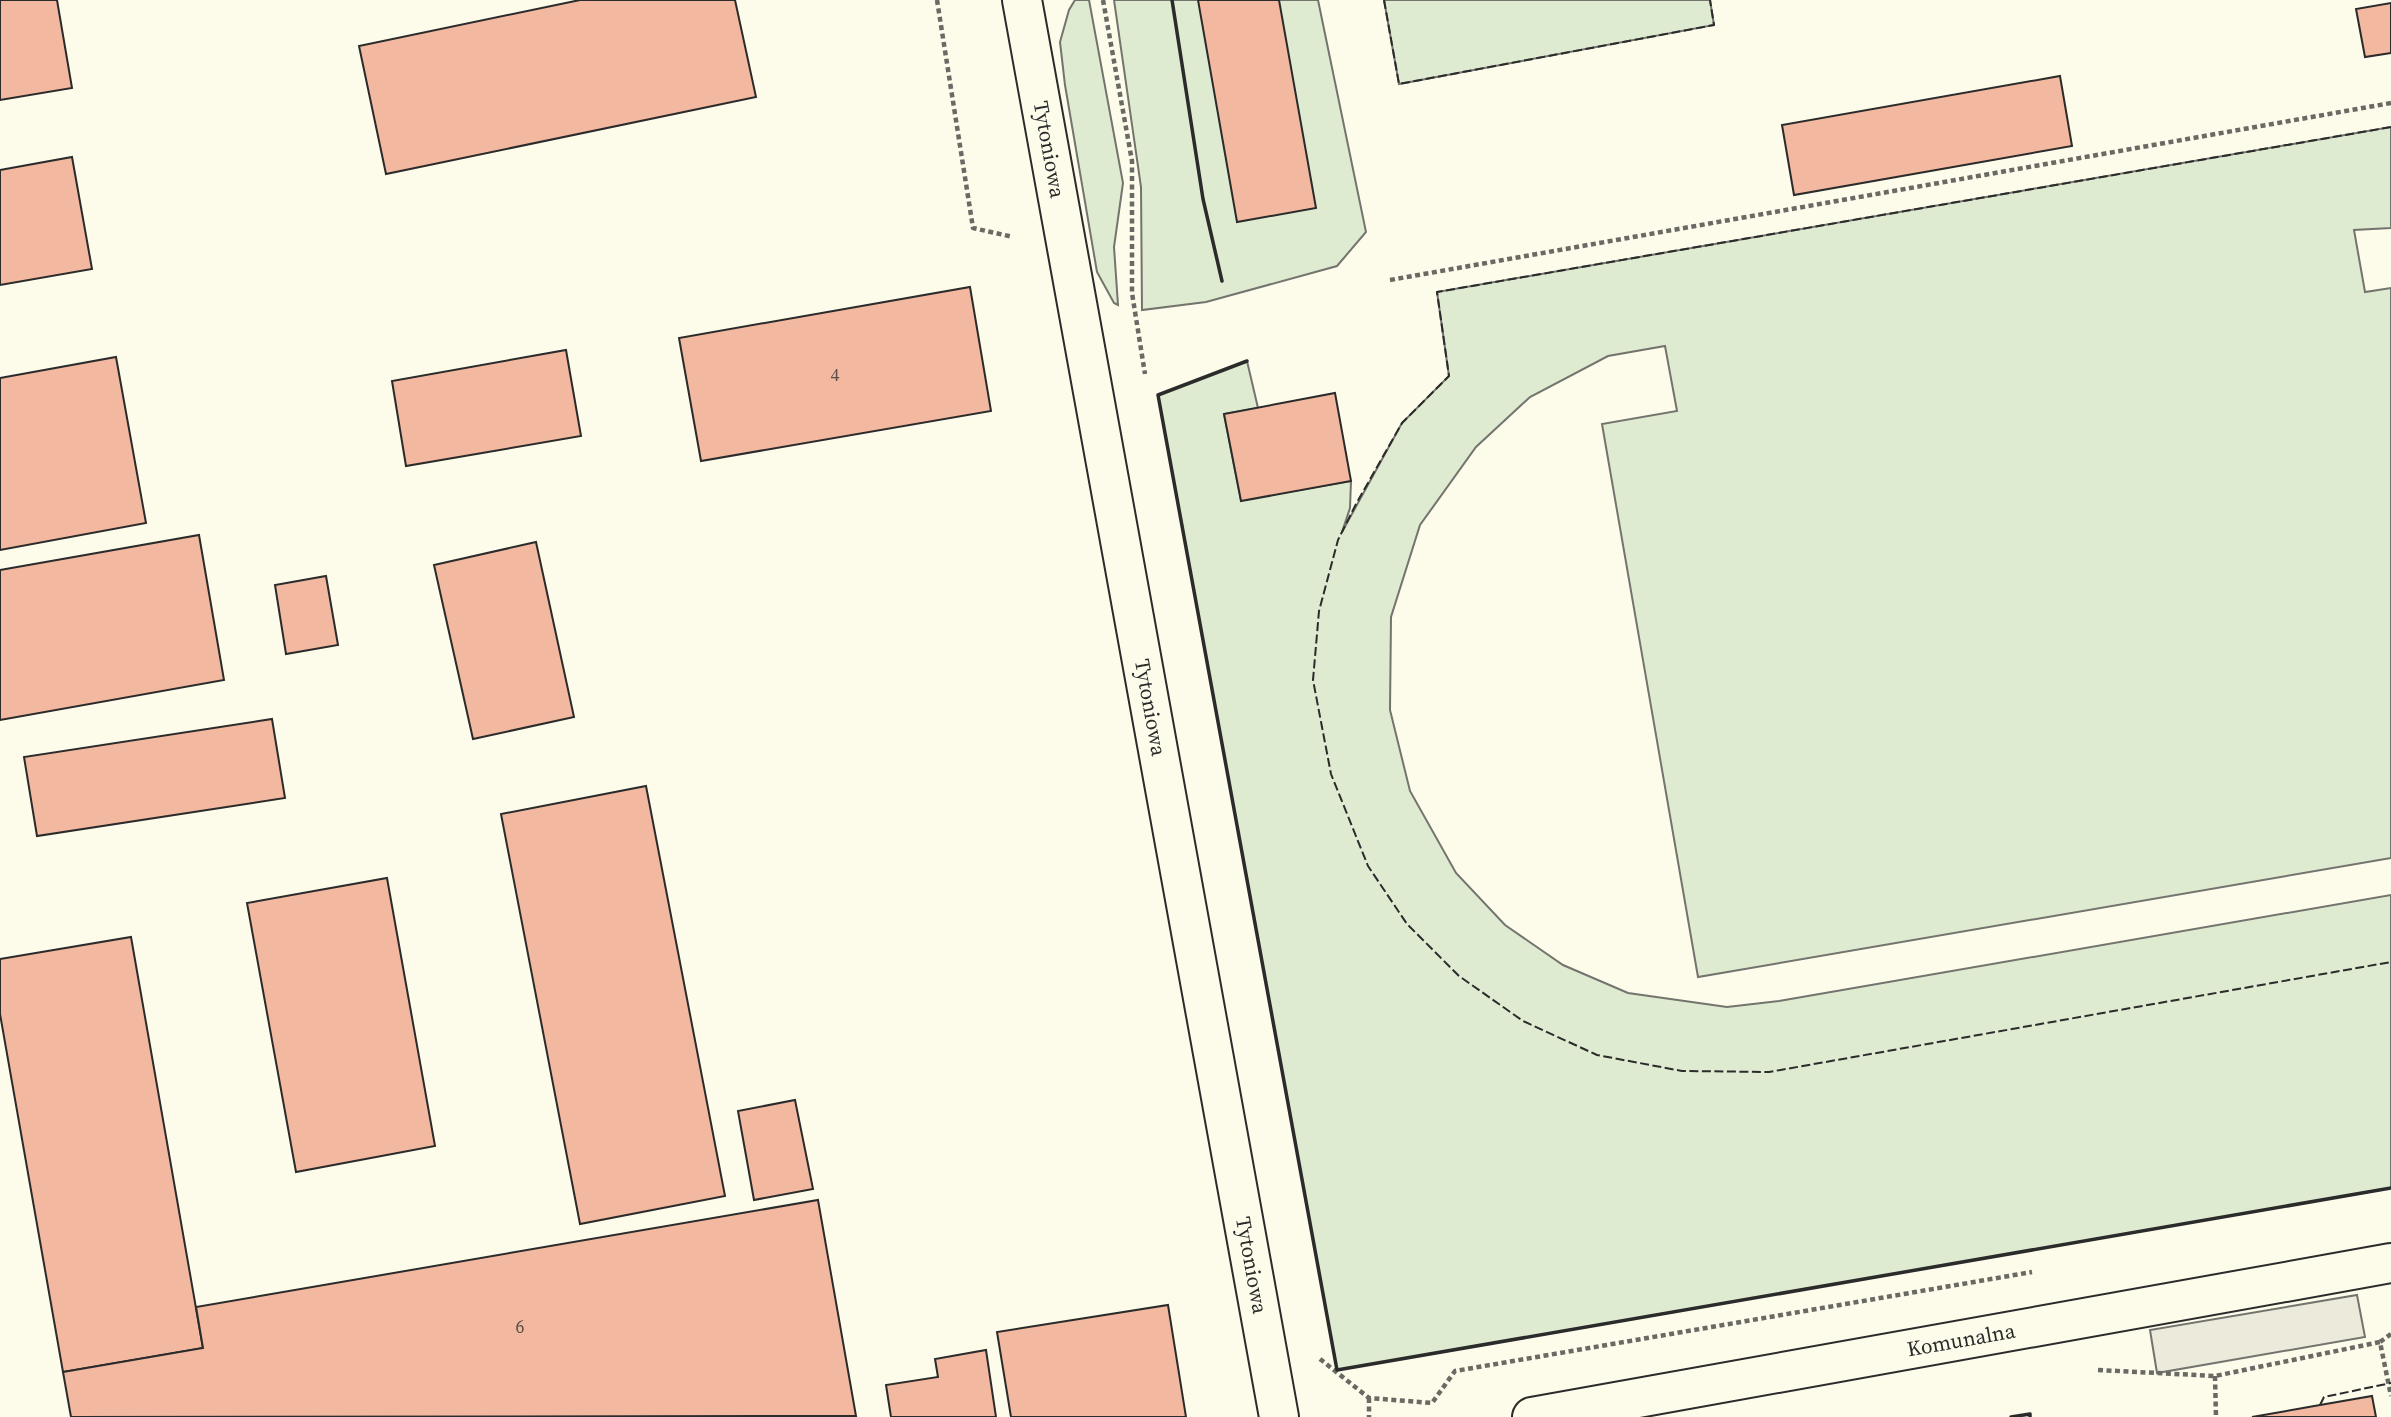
<svg xmlns="http://www.w3.org/2000/svg" width="2391" height="1417" font-family="'Source Serif 4',serif">
<style>
.green{fill:#deebd1;stroke:#74746e;stroke-width:2}
.parking{fill:#eceadb;stroke:#74746e;stroke-width:2}
.building{fill:#f2b8a0;stroke:#2b2b2b;stroke-width:2}
.lines{fill:none;stroke-linecap:round;stroke-linejoin:round}
.minor-casing{stroke:#2b2b2b;stroke-width:42}
.path{stroke:#6a6964;stroke-width:4.5;stroke-dasharray:5 3.5;stroke-linecap:butt}
.minor{stroke:#fdfbea;stroke-width:38}
.fence{stroke:#2b2b2b;stroke-width:2;stroke-dasharray:9 3.5;stroke-linecap:butt}
.wall{stroke:#2b2b2b;stroke-width:3.5}
.labels{text-anchor:middle;stroke-width:5;stroke-linejoin:round;paint-order:stroke}
.number-label{font-size:18px;fill:#5d4e48}
.street-label{font-size:21px;fill:#2b2b2b;stroke:#fdfbea}
</style>
<rect width="100%" height="100%" fill="#fdfbea"/>
<!-- green -->
<g class="green">
<path d="M1075,0H1089L1123,183L1114,247L1118,305L1114,303L1097,272L1065,85L1060,42L1069,10Z"/>
<path d="M1114,0H1318L1366,232L1337,266L1206,302L1142,310L1141,187Z"/>
<path d="M1384,0H1710L1714,25L1399,84Z"/>
<path d="M2391,127V228L2354,230L2365,292L2391,288V858L1698,977L1602,424L1677,411L1665,346L1608,356L1530,397L1476,447L1420,525L1391,617L1390,710L1410,791L1456,873L1505,925L1563,965L1628,993L1727,1007L1779,1001L2391,895V1188L1337,1370L1158,395L1247,361L1258,408L1224,414L1241,500L1351,481L1350,508L1342,532L1402,423L1449,376L1437,292Z"/>
</g>
<!-- parking -->
<path class="parking" d="M2357,1295L2365,1337L2157,1373L2150,1330Z"/>
<!-- building -->
<g class="building">
<path d="M0,0H57L72,88L0,100Z"/>
<path d="M580,0H735L756,97L386,174L359,46Z"/>
<path d="M1198,0H1279L1316,208L1237,222Z"/>
<path d="M2391,3V53L2365,57L2356,9Z"/>
<path d="M2060,76L2072,146L1794,195L1782,125Z"/>
<path d="M72,157L92,269L0,285V170Z"/>
<path d="M970,287L991,411L701,461L679,338Z"/>
<path d="M566,350L581,436L406,466L392,381Z"/>
<path d="M116,357L146,523L0,550V378Z"/>
<path d="M1335,393L1351,481L1241,501L1224,414Z"/>
<path d="M199,535L224,680L0,720V570Z"/>
<path d="M536,542L574,717L473,739L434,565Z"/>
<path d="M326,576L338,645L286,654L275,585Z"/>
<path d="M272,719L285,798L37,836L24,757Z"/>
<path d="M646,786L725,1196L580,1224L501,814Z"/>
<path d="M387,878L435,1146L296,1172L247,903Z"/>
<path d="M131,937L203,1348L63,1372L0,1014V959Z"/>
<path d="M795,1100L813,1189L754,1200L738,1111Z"/>
<path d="M818,1200L856,1416L71,1417L63,1372L203,1348L196,1307Z"/>
<path d="M1168,1305L1186,1417H1011L997,1332Z"/>
<path d="M986,1350L996,1417H891L886,1385L938,1377L935,1359Z"/>
<path d="M2372,1396L2376,1417H2252L2320,1405Z"/>
</g>
<g class="lines">
<!-- minor casing -->
<g class="minor-casing">
<g id="minor">
<path id="s1" d="M1022,0L1279,1417"/>
<path id="s2" d="M1532,1417L2391,1263"/>
</g>
</g>
<!-- path -->
<g class="path">
<path d="M937,0L973,228L1013,237"/>
<path d="M1103,0L1132,161V293L1145,374"/>
<path d="M1390,280L2391,103"/>
<path d="M2391,1334L2380,1342L2391,1396"/>
<path d="M1320,1359L1369,1398L1432,1403L1455,1371L2032,1272"/>
<path d="M2098,1370L2215,1376L2380,1342"/>
<path d="M2215,1376L2216,1417"/>
<path d="M1369,1398V1417"/>
</g>
<!-- minor -->
<use href="#minor" class="minor"/>
<!-- fence -->
<g class="fence">
<path d="M1384,0L1399,84L1714,25L1710,0"/>
<path d="M2391,127L1437,292L1449,376L1402,423L1356,504L1338,540L1319,611L1313,680L1331,774L1368,866L1407,924L1459,976L1523,1021L1597,1055L1682,1071L1769,1072L2391,962"/>
<path d="M2320,1405L2324,1397L2391,1383"/>
</g>
<!-- wall -->
<g class="wall">
<path d="M1172,0L1203,199L1222,281"/>
<path d="M1247,361L1158,395L1337,1370L2391,1188"/>
<path d="M2011,1417L2030,1414V1417"/>
</g>
</g>
<g class="labels">
<!-- number labels -->
<g class="number-label">
<text x="835" y="381">4</text>
<text x="520" y="1333">6</text>
</g>
<!-- street labels -->
<g class="street-label">
<text dy="7" stroke="none"><textPath href="#s1" startOffset="152">Tytoniowa</textPath></text>
<text dy="7" stroke="none"><textPath href="#s1" startOffset="719">Tytoniowa</textPath></text>
<text dy="7" stroke="none"><textPath href="#s1" startOffset="1286">Tytoniowa</textPath></text>
<text dy="7" stroke="none"><textPath href="#s2" startOffset="436">Komunalna</textPath></text>
</g>
</g>
</svg>
